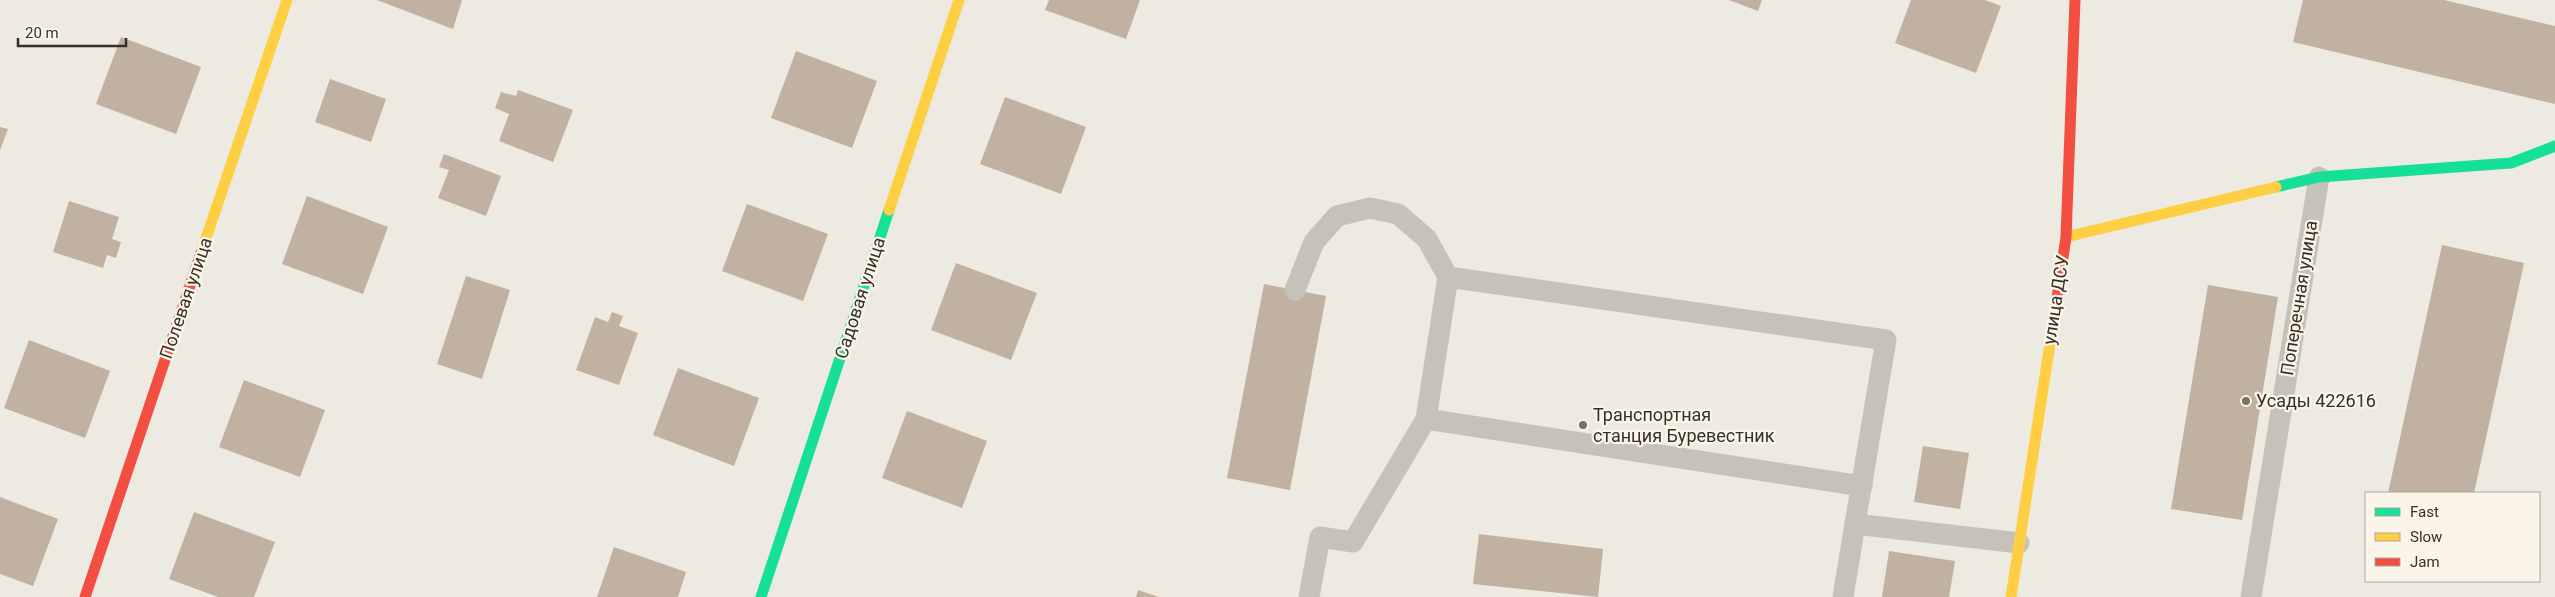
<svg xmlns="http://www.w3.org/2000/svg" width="2555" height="597" font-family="Roboto,sans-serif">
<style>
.building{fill:#c0b1a3}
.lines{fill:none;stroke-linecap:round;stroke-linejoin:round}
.lane{stroke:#c6c2ba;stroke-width:21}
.fast{stroke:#16e098;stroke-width:11}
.slow{stroke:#ffcf43;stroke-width:11}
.jam{stroke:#f24e42;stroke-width:11}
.poi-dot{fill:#777169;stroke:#faf5e8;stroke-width:2}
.labels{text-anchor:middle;stroke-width:4.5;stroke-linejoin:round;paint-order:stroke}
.street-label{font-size:18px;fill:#373028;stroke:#faf5e8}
.poi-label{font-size:18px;fill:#373028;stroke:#faf5e8;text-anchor:start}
</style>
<rect width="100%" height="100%" fill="#edeae1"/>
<!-- building -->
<g class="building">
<path d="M377,0H462L453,29Z"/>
<path d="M1049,0H1140L1126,39L1045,10Z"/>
<path d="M1729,0H1762L1758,11Z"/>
<path d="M1911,0H1985L2001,6L1976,73L1895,43Z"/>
<path d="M2303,0H2444L2555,26V104L2293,42Z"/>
<path d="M121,37L201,67L176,134L96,104Z"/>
<path d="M796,51L877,81L852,148L771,118Z"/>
<path d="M330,79L386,99L371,142L315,122Z"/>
<path d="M518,90L573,110L553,162L499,141L509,114L495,108L501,92L516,96Z"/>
<path d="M1005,97L1086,127L1061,194L980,164Z"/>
<path d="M0,127L8,129L0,150Z"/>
<path d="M444,154L501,176L486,216L438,198L449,170L439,167Z"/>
<path d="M307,196L388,227L363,294L282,264Z"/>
<path d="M69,201L119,217L112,239L121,242L116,258L107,255L103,268L53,252Z"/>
<path d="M747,204L828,234L803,301L722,271Z"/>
<path d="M2442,245L2524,263L2474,493H2388Z"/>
<path d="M956,263L1037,293L1011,360L931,330Z"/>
<path d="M466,276L510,290L482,379L437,364Z"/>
<path d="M1264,284L1326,296L1290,490L1227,478Z"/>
<path d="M2208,285L2278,297L2242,520L2171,509Z"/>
<path d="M612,312L623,316L619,326L638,333L619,385L576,370L595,317L608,322Z"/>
<path d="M29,340L110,371L85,438L4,408Z"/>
<path d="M678,368L759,398L734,466L653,435Z"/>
<path d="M244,380L325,410L300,477L219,447Z"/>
<path d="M907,411L987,441L962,508L882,478Z"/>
<path d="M1923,446L1969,453L1960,509L1914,502Z"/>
<path d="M0,497L58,519L33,586L0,574Z"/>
<path d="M194,512L275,542L254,597H218L169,579Z"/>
<path d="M1479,534L1603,549L1598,597L1473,584Z"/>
<path d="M614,547L686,572L678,597H597Z"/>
<path d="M1889,551L1955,561L1949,597H1882Z"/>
<path d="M1138,590L1159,597H1136Z"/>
</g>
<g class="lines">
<!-- lane -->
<g class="lane">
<path d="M1448,277L1886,340L1855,524L2019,543"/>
<path d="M1295,290L1314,242L1337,216L1370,208L1398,214L1427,239L1448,277L1426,419L1353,542L1320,537L1309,597"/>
<path d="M1426,419L1862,486"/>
<path d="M1843,597L1855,524"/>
<path d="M2251,597L2319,177"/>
</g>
<!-- fast -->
<g class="fast">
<path d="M2276,187L2319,177L2511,163L2555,146"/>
<path d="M761,597L889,210"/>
</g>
<!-- slow -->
<g class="slow">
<path d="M889,210L959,0"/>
<path d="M2066,237L2276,187"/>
<path d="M201,253L287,0"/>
<path d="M2011,597L2057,298"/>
</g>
<!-- jam -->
<g class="jam">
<path d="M2057,298L2066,237L2075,0"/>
<path d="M85,597L201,253"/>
</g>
</g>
<!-- markers -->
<g class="poi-dot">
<circle cx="2246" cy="401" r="5"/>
<circle cx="1583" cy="425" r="5"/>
</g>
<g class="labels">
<!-- street labels -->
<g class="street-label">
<text transform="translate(186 298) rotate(-71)" y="6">Полевая улица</text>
<text transform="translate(860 298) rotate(-72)" y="6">Садовая улица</text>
<text transform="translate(2299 298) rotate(-81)" y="6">Поперечная улица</text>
<text transform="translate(2056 300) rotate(-81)" y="6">улица ДСУ</text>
</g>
<!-- poi labels -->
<g class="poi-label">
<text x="2256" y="407">Усады 422616</text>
<text x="1593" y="421">Транспортная<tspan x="1593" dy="21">станция Буревестник</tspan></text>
</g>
</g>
<!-- legend -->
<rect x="2365" y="492" width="175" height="90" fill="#faf5e8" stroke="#aca69b"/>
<rect x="2375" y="508" width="25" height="8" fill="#16e098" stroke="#aca69b"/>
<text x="2410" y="517" font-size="15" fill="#373028">Fast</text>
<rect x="2375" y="533" width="25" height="8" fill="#ffcf43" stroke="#aca69b"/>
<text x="2410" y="542" font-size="15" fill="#373028">Slow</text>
<rect x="2375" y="558" width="25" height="8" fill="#f24e42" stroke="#aca69b"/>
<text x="2410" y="567" font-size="15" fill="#373028">Jam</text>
<!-- scale -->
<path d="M18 38v8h108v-8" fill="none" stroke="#373028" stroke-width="2.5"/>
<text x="25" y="38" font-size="15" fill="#373028" stroke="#faf5e8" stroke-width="4" paint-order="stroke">20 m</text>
</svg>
